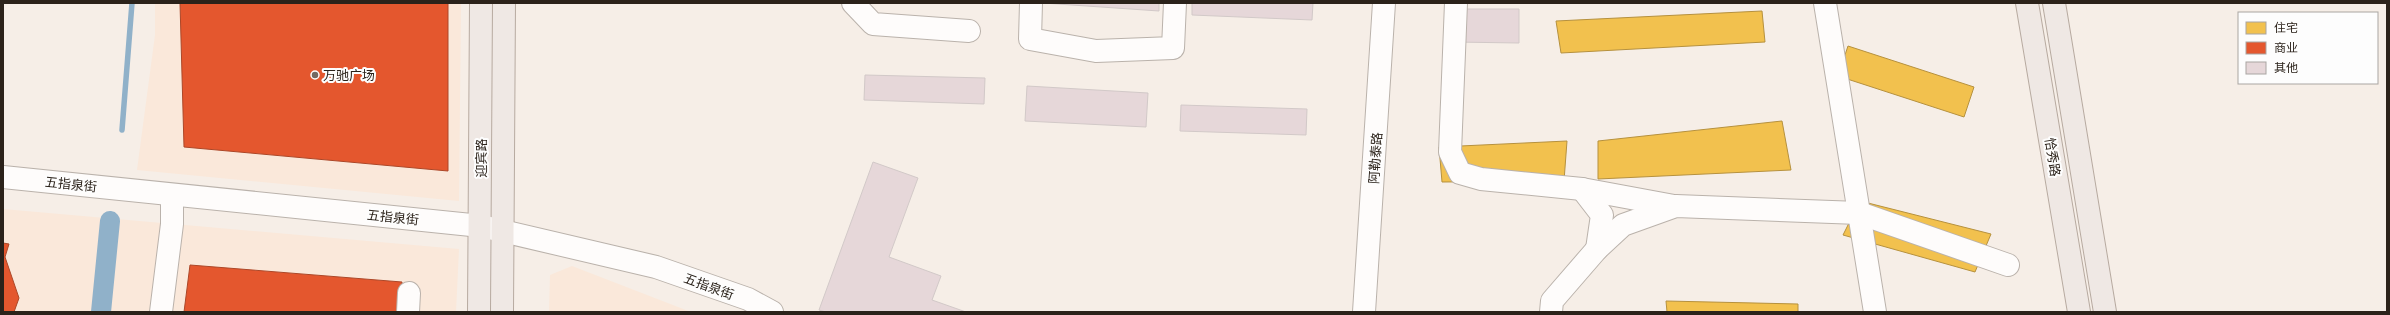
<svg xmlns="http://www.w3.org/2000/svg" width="2390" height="315" font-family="Literata,'Noto Sans SC',serif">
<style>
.built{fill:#fae8da}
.homes{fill:#f2c14e;stroke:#b6913e}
.shops{fill:#e4572e;stroke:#ac4728}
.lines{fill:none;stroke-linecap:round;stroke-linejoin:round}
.stream{stroke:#90b1c9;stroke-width:5.5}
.canal{stroke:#90b1c9;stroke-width:20}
.building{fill:#e6d7d9;stroke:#d2c9c8}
.minor-casing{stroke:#bab2ab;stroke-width:24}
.major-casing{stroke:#b7aaa0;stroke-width:24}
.minor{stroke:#fefcfb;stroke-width:22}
.major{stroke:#efe8e4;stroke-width:22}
.poi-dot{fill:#726962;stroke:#fdfdfd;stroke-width:1.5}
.labels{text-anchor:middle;stroke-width:4;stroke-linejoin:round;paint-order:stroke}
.poi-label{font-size:13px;fill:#2b221a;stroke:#fdfdfd;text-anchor:start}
.street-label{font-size:13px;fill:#2b221a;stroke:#fdfdfd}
</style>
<rect width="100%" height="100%" fill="#f6eee7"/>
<!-- built -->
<g class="built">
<path d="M155,3H461L459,201L137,170L155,35Z"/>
<path d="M3,209L459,249L456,312H3Z"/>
<path d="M572,266L691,312H549L550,275Z"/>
</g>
<!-- homes -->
<g class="homes">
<path d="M1762,11L1765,42L1561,53L1556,21Z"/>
<path d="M1848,46L1974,87L1964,117L1838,76Z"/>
<path d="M1782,121L1791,170L1598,179V141Z"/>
<path d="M1567,141L1564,181L1442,182L1439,147Z"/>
<path d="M1860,201L1991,234L1975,272L1843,235Z"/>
<path d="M1666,301L1798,304V312H1667Z"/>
</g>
<!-- shops -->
<g class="shops">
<path d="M180,3H448V171L184,147Z"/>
<path d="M3,243L9,244L5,257L19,298L14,312H3Z"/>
<path d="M190,265L402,282L400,312H184Z"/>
</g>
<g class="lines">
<!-- stream -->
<path class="stream" d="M122,130L132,3"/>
<!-- canal -->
<path class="canal" d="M101,312L110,221"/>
</g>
<!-- building -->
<g class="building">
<path d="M1043,3H1159V11Z"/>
<path d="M1192,3H1313L1312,20L1192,15Z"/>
<path d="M1455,9H1519V43L1454,42Z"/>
<path d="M865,75L985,78L984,104L864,100Z"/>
<path d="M1027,86L1148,93L1146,127L1025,121Z"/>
<path d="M1181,105L1307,109L1306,135L1180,131Z"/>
<path d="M873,162L918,178L889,257L941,276L932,300L966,312H826L819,310Z"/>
</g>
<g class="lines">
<!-- minor casing -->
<g class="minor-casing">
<g id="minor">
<path d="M853,3L873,24L969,31"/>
<path d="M1031,3L1030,39L1096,51L1173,48L1175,3"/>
<path d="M1456,3L1450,152L1460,173L1481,179L1582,189L1674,206"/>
<path d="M1825,3L1875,312"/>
<path d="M3,177L481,226L656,267L748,299L772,312"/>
<path d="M1582,189L1602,215L1597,249"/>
<path d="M161,312L172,224V195"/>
<path d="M408,312L409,293"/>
<path d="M1364,312L1384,3"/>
<path d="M1551,312L1552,301L1597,249L1623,225L1676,206L1859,213L2008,265"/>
</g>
</g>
<!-- major casing -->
<g class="major-casing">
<g id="major">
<path d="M2027,3L2079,312"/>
<path d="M2054,3L2105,312"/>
<path d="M479,312L481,3"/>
<path d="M502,312L504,3"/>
</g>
</g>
<!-- minor -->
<use href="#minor" class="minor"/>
<!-- major -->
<use href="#major" class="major"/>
</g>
<!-- markers -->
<circle class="poi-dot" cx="315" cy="75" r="4"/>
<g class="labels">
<!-- poi labels -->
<g class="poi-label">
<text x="323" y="80">万驰广场</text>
</g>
<!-- street labels -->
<g class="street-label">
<text transform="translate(2053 157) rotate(81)" y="5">恰秀路</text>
<text transform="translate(481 158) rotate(-90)" y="5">迎宾路</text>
<text transform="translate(1375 158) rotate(-86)" y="5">阿勒泰路</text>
<text transform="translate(71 184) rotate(6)" y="5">五指泉街</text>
<text transform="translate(393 217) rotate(6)" y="5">五指泉街</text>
<text transform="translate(709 286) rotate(20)" y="5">五指泉街</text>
</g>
</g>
<!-- border -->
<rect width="2390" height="315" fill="none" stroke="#2b221a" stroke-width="8"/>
<!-- legend -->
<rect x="2238" y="12" width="140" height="72" fill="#fdfdfd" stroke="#a9a5a2"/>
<rect x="2246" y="22" width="20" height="12" fill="#f2c14e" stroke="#a9a5a2"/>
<text x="2274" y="32" font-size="12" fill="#2b221a">住宅</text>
<rect x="2246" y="42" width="20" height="12" fill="#e4572e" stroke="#a9a5a2"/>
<text x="2274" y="52" font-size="12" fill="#2b221a">商业</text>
<rect x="2246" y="62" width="20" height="12" fill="#e6d7d9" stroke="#a9a5a2"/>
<text x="2274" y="72" font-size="12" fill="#2b221a">其他</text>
</svg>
